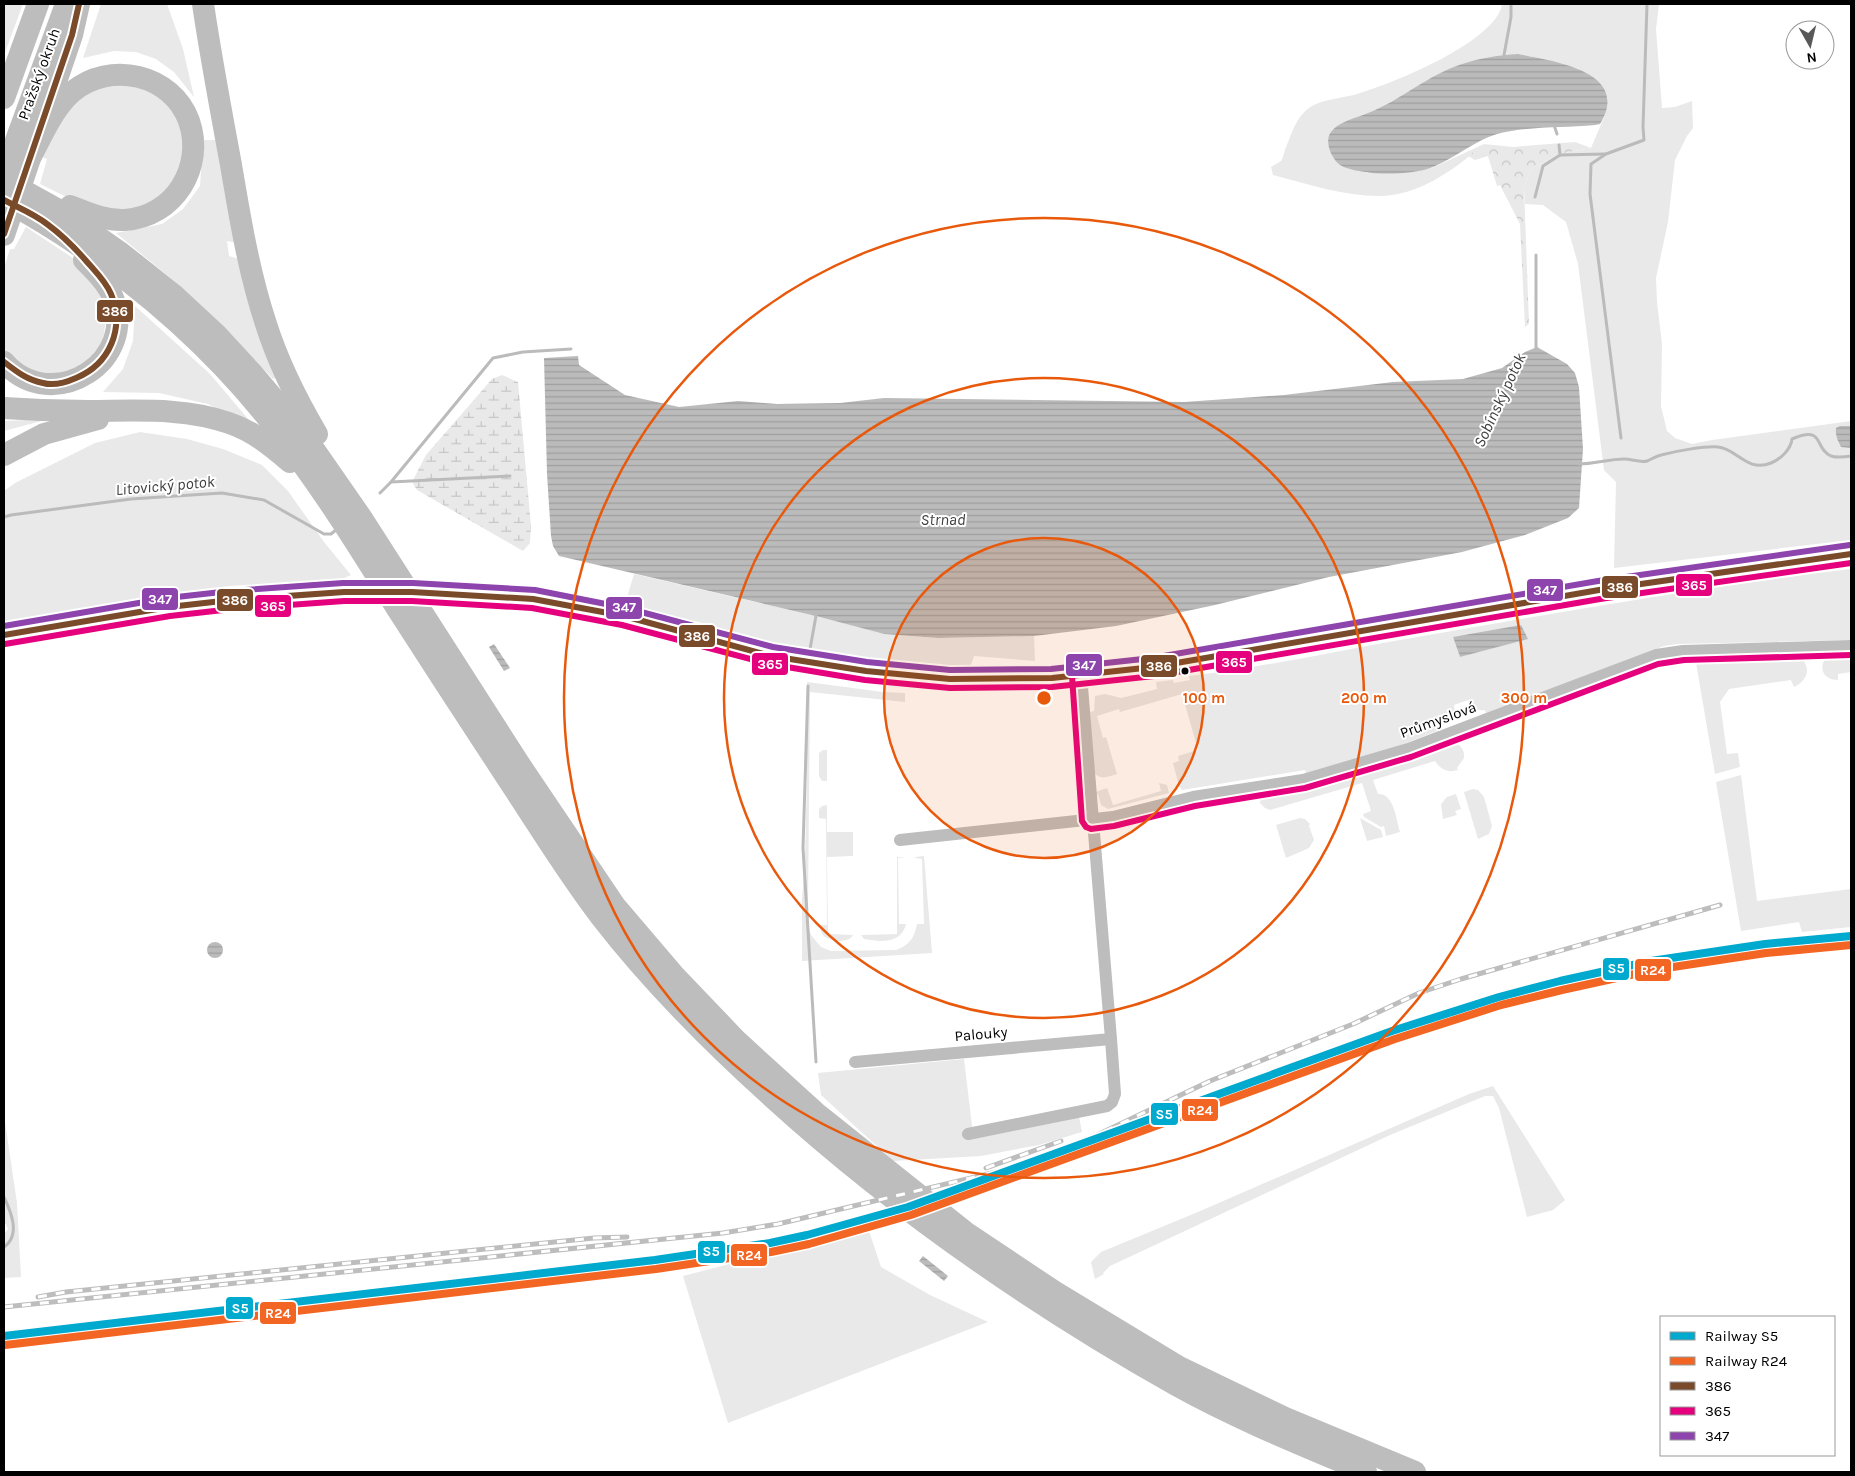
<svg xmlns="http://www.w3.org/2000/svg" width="1855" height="1476" font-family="Karla,sans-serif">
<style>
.green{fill:#e9e9e9;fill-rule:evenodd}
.forest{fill:url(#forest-crowns)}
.wetland{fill:url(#wetland-marsh)}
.water{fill:url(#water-rules)}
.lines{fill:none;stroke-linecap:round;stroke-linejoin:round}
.stream{stroke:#bbb;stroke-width:3}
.street{stroke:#bdbdbd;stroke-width:12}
.secondary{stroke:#c0c0c0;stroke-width:18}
.highway{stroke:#bdbdbd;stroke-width:22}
.rail-casing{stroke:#bdbdbd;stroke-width:5}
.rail{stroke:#fff;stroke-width:3;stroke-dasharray:9;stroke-linecap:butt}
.bus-1-casing{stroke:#fff;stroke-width:10}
.bus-2-casing{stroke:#fff;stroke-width:10}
.bus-3-casing{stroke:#fff;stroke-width:10}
.bus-1{stroke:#7a4b2a;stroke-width:6}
.bus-2{stroke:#e5007d;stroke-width:6}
.bus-3{stroke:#8e44ad;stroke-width:6}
.rail-1-casing{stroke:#fff;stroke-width:11}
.rail-2-casing{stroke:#fff;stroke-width:11}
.rail-1{stroke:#00a9ce;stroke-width:8}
.rail-2{stroke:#f26522;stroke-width:8}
.ring{fill:none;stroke:#e8590c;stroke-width:2.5}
.bus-dot{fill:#000;stroke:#fff;stroke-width:2}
.labels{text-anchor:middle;stroke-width:4;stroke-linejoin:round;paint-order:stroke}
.street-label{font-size:15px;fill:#000;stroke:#fff}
.water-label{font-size:16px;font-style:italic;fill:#3f3f3f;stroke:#fff}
.centre{fill:#e8590c;stroke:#fff;stroke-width:2.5}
.ring-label{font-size:15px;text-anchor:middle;font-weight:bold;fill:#e8590c;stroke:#fff;stroke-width:4;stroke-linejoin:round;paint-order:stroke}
.line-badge{stroke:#fff;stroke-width:2}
.badge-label{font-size:14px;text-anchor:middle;font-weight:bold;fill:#fff}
</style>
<defs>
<pattern id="forest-crowns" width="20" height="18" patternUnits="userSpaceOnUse" patternTransform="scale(1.25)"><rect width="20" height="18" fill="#e9e9e9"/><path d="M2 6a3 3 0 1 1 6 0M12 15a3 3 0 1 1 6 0" fill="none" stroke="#c6c6c6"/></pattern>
<pattern id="wetland-marsh" width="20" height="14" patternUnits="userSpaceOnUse" patternTransform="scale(1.25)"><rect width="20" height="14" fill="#e9e9e9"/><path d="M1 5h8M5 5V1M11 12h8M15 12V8" fill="none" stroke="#c6c6c6"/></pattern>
<pattern id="water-rules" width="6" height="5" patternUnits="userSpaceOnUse" patternTransform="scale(1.25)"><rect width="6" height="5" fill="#bbb"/><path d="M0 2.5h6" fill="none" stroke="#9f9f9f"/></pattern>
</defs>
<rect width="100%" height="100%" fill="#fff"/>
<!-- green -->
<g class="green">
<path d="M4,4H23L4,55Z"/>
<path d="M101,4H167L183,49L194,97L174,72L156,59L136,52L114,51L83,58Z"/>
<path d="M1502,4H1659L1656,29L1662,108L1675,107L1692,101L1693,128L1687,136L1675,160L1668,222L1656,278L1657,302L1662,344L1661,406L1667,431L1675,438L1692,444L1712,440L1851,421V540L1614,568L1616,482L1604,470L1578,264L1566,222L1543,205L1525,204L1524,187L1531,169L1559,154L1591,148L1605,115L1579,69L1543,59L1518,54L1480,59L1462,64L1373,111L1338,125L1366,173H1398L1432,168L1484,144C1455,169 1419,196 1379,196C1344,196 1307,184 1273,175L1271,167C1274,165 1278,163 1281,161C1283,158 1284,153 1285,150C1292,133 1297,112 1316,104C1330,98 1346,98 1360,93C1394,83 1497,41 1502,4Z"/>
<path d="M136,81L180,113L186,165L150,208L95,211L40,184L47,159L42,157L50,134L86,89Z"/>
<path d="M203,140H216L238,243L227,241L229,256L239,259L276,378L273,379L227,331L174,281L116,233L162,224L183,209L200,186Z"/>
<path d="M26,227L82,264L108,304L101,355L50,380L4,354V268L10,249H14Z"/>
<path d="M135,306L210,374L254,426H251L208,404L159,393L103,392L123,369L133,341Z"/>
<path d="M49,419L4,431V421Z"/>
<path d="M140,432L187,439L223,449L262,465L288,491L324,542L351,575L332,584L180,597L4,627V491L15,483L95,443Z"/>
<path d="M1851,569V640L1678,644L1664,646L1486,713L1485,710C1477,711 1471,708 1468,700L1454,705L1455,711L1452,721L1436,728L1437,731L1396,747L1306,773L1305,770L1182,790L1179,786L1173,763L1179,761L1178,756L1198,750L1182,694L1120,712L1119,709L1097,716L1103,738L1106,737L1117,774C1107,777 1100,781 1093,771L1090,712L1094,711L1095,696L1105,694L1121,698L1157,689L1156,682L1173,680L1174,683L1190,680L1189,676C1255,668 1319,655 1383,643C1539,616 1694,588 1851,569ZM1453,637L1527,638L1460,657Z"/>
<path d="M634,574L816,616L884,634L938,638L1034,636L1035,661L974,656L971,665C933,673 895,667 858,661C778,649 701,630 625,604Z"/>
<path d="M1851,653V672L1838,674V680C1823,680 1817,667 1828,655Z"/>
<path d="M1798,654C1811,666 1810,679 1794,687L1791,680L1729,689L1720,702L1727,754L1738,753L1740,767L1715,774L1695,657Z"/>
<path d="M807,682L883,692L905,693V702L810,692L808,907L809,928L811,935L821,947L831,951L896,950C910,945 914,938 917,924H924L922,859L915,858V857L924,856L932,953L802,961V899L805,859L807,775Z"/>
<path d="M1449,742C1459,743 1465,748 1464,758L1457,768L1458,770C1448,773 1441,770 1435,761L1373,780L1378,794C1394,793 1396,819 1400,832L1386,836L1384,826L1381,827L1364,817L1363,814L1371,811L1362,783L1270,810L1265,808L1260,803C1260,787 1286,788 1299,786L1300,789L1396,761Z"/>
<path d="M823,750H827V781H822L819,776V753Z"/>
<path d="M1741,775L1757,901L1851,889V927L1802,932L1799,922L1741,931L1716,782Z"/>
<path d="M1159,783L1167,785L1169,793L1108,809L1101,805L1098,794H1095L1098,791L1107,788L1113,805L1161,791Z"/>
<path d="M1473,789L1478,790L1484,797L1492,826L1489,834L1478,839L1464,792Z"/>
<path d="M1456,794L1461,809L1455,811L1457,815L1443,819L1441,804L1447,797Z"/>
<path d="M827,805V832H853V856L827,857L828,934L853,935C849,943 833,942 825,937C821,934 821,930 819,925H827L826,819L819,818V809L822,806Z"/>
<path d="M1300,818L1305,819L1310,824L1309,826L1314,840L1309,848L1286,858L1276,825Z"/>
<path d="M1360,818L1381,830L1383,837L1367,841Z"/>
<path d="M897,857H906L898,858L899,924H906C901,944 881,942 864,939L861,935L897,934Z"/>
<path d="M964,1059L973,1134L1079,1117L1082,1132L1039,1145L981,1156L893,1161L821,1095L818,1073Z"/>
<path d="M1493,1086L1565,1200L1553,1210L1527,1217L1499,1108L1493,1096H1485L1390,1135L1110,1266L1103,1273L1104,1274L1095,1279L1091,1262L1101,1252L1198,1212L1469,1094Z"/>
<path d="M4,1115L17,1203L21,1277L4,1278V1234L8,1229L4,1221Z"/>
<path d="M868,1228L881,1267L930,1295L988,1322L728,1423L683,1276Z"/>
</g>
<!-- forest -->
<path class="forest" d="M1575,142L1591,148L1559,154L1531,169L1524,187L1529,324L1525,327L1520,224L1500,185L1497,186L1488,156L1475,160L1468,156L1484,144L1513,147Z"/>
<!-- wetland -->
<path class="wetland" d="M502,375L518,382L531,526L530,543L523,551L417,490L412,482L426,455L492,379Z"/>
<!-- water -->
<g class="water">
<path d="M1518,54C1553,61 1632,71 1600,124L1595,125C1563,128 1528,126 1497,134C1474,141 1455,158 1433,167C1417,174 1383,175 1365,172C1358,171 1347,169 1340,165C1331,158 1324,141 1331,132C1339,121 1357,118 1368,113C1401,100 1428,75 1462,64C1480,58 1499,55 1518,54Z"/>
<path d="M1537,347L1567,364L1575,373L1579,387L1583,449L1579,508L1568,518L1525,535L1462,552L1329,577L1215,605L1116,626L1034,636L938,638L884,634L816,616L559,556L553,546L551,536L547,474L544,358L578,356L579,365L625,395L679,407L738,401L777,404L840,403L884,398L1184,402L1284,395L1393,382L1463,379L1502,368L1525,352Z"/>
<path d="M1840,426H1851L1850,448L1841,447C1838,441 1835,435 1836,428Z"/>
<path d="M1521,625L1528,639L1460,657L1453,637Z"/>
<path d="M494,644L510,668L504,671L489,647Z"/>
<circle cx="215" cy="950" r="8"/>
<path d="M923,1256L948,1276L944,1281L919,1261Z"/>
</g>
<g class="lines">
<!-- stream -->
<g class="stream">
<path d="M1505,57L1504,55L1511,17V4"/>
<path d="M1554,125L1557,134"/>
<path d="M1560,155L1605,154"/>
<path d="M1535,197L1543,166L1560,155L1559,145"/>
<path d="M1536,255V349"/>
<path d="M1621,438L1590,194L1591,164L1606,154L1644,140L1643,127L1647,4"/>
<path d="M1579,464C1594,464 1609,459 1624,459C1632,459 1640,463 1647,461C1652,459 1656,456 1661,455C1676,451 1704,446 1718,447C1736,448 1747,473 1771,463C1781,459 1791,449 1792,439C1826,425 1813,448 1831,456C1837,458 1845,457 1851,456"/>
<path d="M391,482L493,358L523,352L571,349"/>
<path d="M380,493L391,482L510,476"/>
<path d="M4,517L11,515L131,499L222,493L264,500L324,534H331L337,529"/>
<path d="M4,646L146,623"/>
<path d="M810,649L816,616"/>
<path d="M808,686L803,848L816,1062"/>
<path d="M4,1197C11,1212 21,1235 4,1247"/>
</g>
<!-- street -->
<g class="street">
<path d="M900,840L1113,817L1193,797L1303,780L1408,749L1656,655L1683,651L1851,646"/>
<path d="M855,1062L1111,1039L1081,675"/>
<path d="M968,1134L1107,1106L1112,1102L1115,1094L1111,1039"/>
</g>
<!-- secondary -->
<path class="secondary" d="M4,635L169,607L231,600L344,592H412L533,599L624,616L771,656L866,671L950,679L1052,678L1153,667L1599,590L1851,554"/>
<!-- highway -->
<g class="highway">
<path d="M203,4C211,58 221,111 231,165C240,218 249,273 266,324C278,362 297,400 317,434"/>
<path d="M4,98L38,4"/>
<path d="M31,156C43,134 53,109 72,92C110,60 172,74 189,121C205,167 174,217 125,220C105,221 88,213 70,206"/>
<path d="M4,173L66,4"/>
<path d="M4,180L62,212L121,253L174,295L216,334L253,374L302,432L361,517L520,765L615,906L673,974L737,1041L815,1112L968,1234L1055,1292L1179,1367L1285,1418L1415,1472"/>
<path d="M4,200C104,255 195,328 267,417C315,477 356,542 396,607C439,674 482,740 526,807C550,844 574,882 601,917C652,983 711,1042 772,1097C895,1209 1031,1303 1176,1385C1237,1419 1302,1445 1366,1472"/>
<path d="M4,235L72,35L79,4"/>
<path d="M4,362C52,417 142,360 111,293C105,280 94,270 84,260"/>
<path d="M4,408C32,410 60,411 88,411C135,411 184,407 229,423C253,431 271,446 290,462"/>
<path d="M4,455L44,434L98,419"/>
</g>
<!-- rail casing -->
<g class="rail-casing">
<g id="rail">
<path d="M1072,1147L1210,1081L1353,1024L1419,993L1461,979L1720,905"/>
<path d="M986,1168L1061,1141"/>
<path d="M38,1297L66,1292L594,1238L627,1237"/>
<path d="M4,1307L723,1233L778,1224L1021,1166"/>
</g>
</g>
<!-- rail -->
<use href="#rail" class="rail"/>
<!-- bus-1 casing -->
<g class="bus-1-casing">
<g id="bus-1">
<path d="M4,200C19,208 34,214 47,224C62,235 76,249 88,263C96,272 106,282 111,294C125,328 110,364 76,378C67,382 54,386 43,383C27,380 17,372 4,362"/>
<path d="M4,234L72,35L79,4"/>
<path d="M4,635L169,607L231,600L344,592H412L533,599L624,616L771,656L866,671L950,679L1052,678L1153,667L1599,590L1851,554"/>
</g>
</g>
<!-- bus-2 casing -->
<g class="bus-2-casing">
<g id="bus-2">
<path d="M5,644L170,616L232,609L344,601H412L532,608L622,625L769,664L865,680L950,688L1052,687L1154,676L1600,599L1851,563"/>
<path d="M1072,676L1082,821L1086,827L1091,829L1114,826L1195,806L1305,788L1411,757L1658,664L1684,660L1851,655"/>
</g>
</g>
<!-- bus-3 casing -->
<g class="bus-3-casing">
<path id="bus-3" d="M4,626L168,598L230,591L343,583H413L535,590L626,608L773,647L867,662L950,670L1051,669L1152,658L1598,581L1850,545"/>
</g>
<!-- bus-1 -->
<use href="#bus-1" class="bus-1"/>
<!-- bus-2 -->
<use href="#bus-2" class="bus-2"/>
<!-- bus-3 -->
<use href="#bus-3" class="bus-3"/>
<!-- rail-1 casing -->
<g class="rail-1-casing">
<path id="rail-1" d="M4,1336L655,1260L770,1243L807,1235L908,1207L1392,1031L1499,997L1560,981L1651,961L1765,944L1851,936"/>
</g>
<!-- rail-2 casing -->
<g class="rail-2-casing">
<path id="rail-2" d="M5,1345L656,1269L771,1252L809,1244L911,1215L1395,1039L1501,1005L1562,990L1653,970L1766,953L1851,945"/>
</g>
<!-- rail-1 -->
<use href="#rail-1" class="rail-1"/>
<!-- rail-2 -->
<use href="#rail-2" class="rail-2"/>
</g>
<!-- distance rings -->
<circle cx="1044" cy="698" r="160" fill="#e8590c" fill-opacity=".12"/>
<g class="ring">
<circle cx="1044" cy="698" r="160"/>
<circle cx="1044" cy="698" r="320"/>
<circle cx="1044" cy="698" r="480"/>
</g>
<!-- markers -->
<circle class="bus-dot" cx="1185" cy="671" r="4.5"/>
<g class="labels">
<!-- street labels -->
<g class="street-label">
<text transform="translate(39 74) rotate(-70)" y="5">Pražský okruh</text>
<text transform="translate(1438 720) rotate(-20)" y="5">Průmyslová</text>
<text transform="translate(981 1034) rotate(-5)" y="5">Palouky</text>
</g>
<!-- water labels -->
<g class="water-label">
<text transform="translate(1499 400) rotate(-65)" y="6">Sobínský potok</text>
<text transform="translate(165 485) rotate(-5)" y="6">Litovický potok</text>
<text x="943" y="525">Strnad</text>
</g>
</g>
<circle cx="1044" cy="698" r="8" class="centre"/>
<g class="ring-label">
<text x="1204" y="703">100 m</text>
<text x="1364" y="703">200 m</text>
<text x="1524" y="703">300 m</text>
</g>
<g class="line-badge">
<rect x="96" y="299" width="38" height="24" rx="5" fill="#7a4b2a"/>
<rect x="1675" y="573" width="38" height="24" rx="5" fill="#e5007d"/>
<rect x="1601" y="575" width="38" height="24" rx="5" fill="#7a4b2a"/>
<rect x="1526" y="578" width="38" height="24" rx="5" fill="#8e44ad"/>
<rect x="141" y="587" width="38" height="24" rx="5" fill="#8e44ad"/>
<rect x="216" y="588" width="38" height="24" rx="5" fill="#7a4b2a"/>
<rect x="254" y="594" width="38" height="24" rx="5" fill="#e5007d"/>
<rect x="605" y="596" width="38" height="24" rx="5" fill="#8e44ad"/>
<rect x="678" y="624" width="38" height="24" rx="5" fill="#7a4b2a"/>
<rect x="1215" y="650" width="38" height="24" rx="5" fill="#e5007d"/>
<rect x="751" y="652" width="38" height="24" rx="5" fill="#e5007d"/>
<rect x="1065" y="653" width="38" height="24" rx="5" fill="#8e44ad"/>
<rect x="1140" y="654" width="38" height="24" rx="5" fill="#7a4b2a"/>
<rect x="1602" y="957" width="28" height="24" rx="5" fill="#00a9ce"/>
<rect x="1634" y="958" width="38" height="24" rx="5" fill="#f26522"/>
<rect x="1181" y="1098" width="38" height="24" rx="5" fill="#f26522"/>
<rect x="1150" y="1102" width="29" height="24" rx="5" fill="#00a9ce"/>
<rect x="697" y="1240" width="29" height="24" rx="5" fill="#00a9ce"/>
<rect x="730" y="1243" width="38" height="24" rx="5" fill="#f26522"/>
<rect x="225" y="1296" width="29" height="24" rx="5" fill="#00a9ce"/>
<rect x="259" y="1301" width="38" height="24" rx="5" fill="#f26522"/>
</g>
<g class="badge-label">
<text x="115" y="316">386</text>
<text x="1694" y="590">365</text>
<text x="1620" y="592">386</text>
<text x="1545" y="595">347</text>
<text x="160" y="604">347</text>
<text x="235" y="605">386</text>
<text x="273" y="611">365</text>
<text x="624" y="612">347</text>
<text x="697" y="641">386</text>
<text x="1234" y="667">365</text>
<text x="770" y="669">365</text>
<text x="1084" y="670">347</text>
<text x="1159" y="671">386</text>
<text x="1616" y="973">S5</text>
<text x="1653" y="975">R24</text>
<text x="1200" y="1115">R24</text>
<text x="1164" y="1119">S5</text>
<text x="711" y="1256">S5</text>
<text x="749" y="1260">R24</text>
<text x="240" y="1313">S5</text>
<text x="278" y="1318">R24</text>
</g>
<!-- border -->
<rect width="1855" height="1476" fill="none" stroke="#000000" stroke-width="10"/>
<!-- legend -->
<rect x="1660" y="1316" width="175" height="140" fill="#ffffff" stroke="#999999"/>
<rect x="1670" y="1332" width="25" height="8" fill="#00a9ce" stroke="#999999"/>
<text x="1705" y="1341" font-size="15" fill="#000000">Railway S5</text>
<rect x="1670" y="1357" width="25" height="8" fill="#f26522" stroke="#999999"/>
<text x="1705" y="1366" font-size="15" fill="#000000">Railway R24</text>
<rect x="1670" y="1382" width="25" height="8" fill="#7a4b2a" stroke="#999999"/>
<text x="1705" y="1391" font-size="15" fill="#000000">386</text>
<rect x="1670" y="1407" width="25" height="8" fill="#e5007d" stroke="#999999"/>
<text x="1705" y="1416" font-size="15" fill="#000000">365</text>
<rect x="1670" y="1432" width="25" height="8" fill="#8e44ad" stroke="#999999"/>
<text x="1705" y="1441" font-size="15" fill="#000000">347</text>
<!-- north arrow -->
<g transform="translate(1810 45) rotate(172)"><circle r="24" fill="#ffffff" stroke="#999999"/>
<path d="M0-4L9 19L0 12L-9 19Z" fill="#595959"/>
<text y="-8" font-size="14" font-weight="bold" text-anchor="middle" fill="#000000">N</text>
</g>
</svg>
